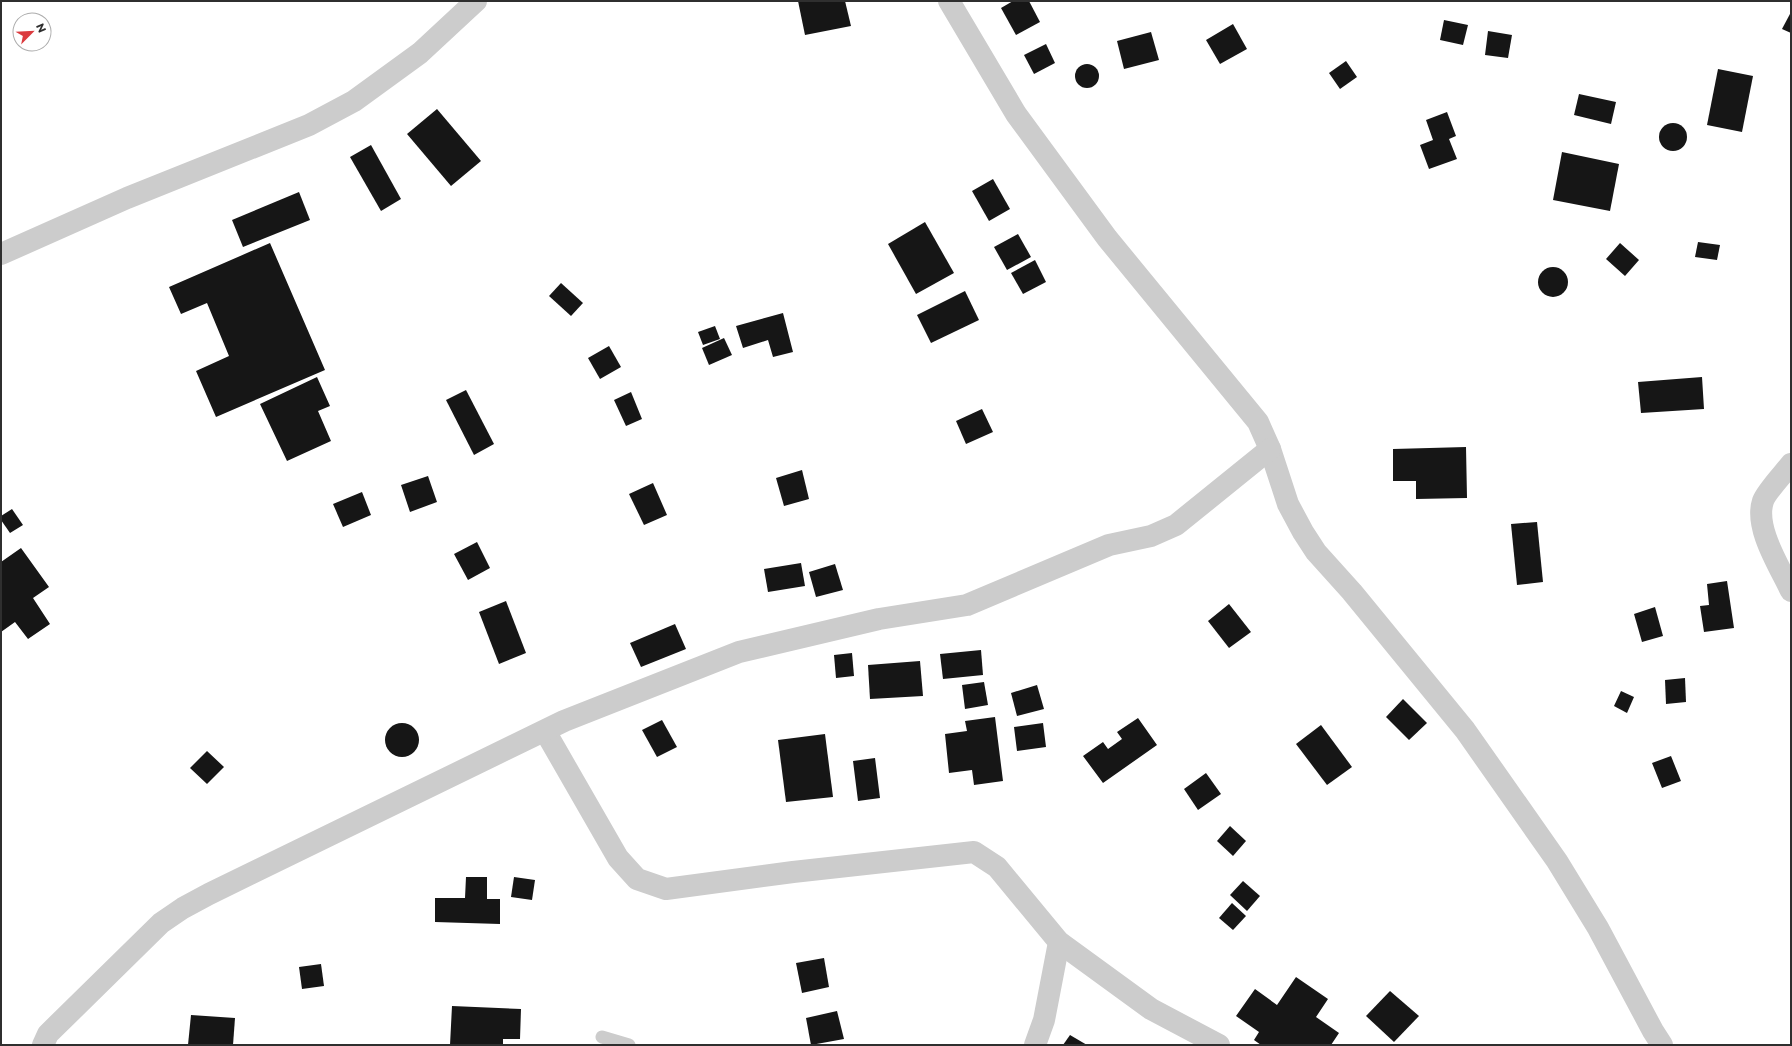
<svg xmlns="http://www.w3.org/2000/svg" width="1792" height="1046" font-family="Montserrat,sans-serif">
<style>
.building{fill:#161616}
.lines{fill:none;stroke-linecap:round;stroke-linejoin:round}
.lane{stroke:#ccc;stroke-width:13}
.street{stroke:#ccc;stroke-width:22}
</style>
<rect width="100%" height="100%" fill="#fff"/>
<!-- building -->
<g class="building">
<path d="M798,1H845L851,26L805,35Z"/>
<path d="M1013,1H1029L1040,22L1016,35L1001,8Z"/>
<path d="M1791,12V33L1782,29Z"/>
<path d="M1444,20L1468,25L1463,45L1440,40Z"/>
<path d="M1233,24L1247,49L1220,64L1206,40Z"/>
<path d="M1488,31L1512,35L1508,58L1485,55Z"/>
<path d="M1151,32L1159,60L1124,69L1117,41Z"/>
<path d="M1046,44L1055,63L1034,74L1024,55Z"/>
<path d="M1346,61L1357,77L1340,89L1329,73Z"/>
<circle cx="1087" cy="76" r="12"/>
<path d="M1718,69L1753,76L1742,132L1707,125Z"/>
<path d="M1579,94L1616,102L1611,124L1574,115Z"/>
<path d="M437,109L481,161L451,186L407,134Z"/>
<path d="M1447,112L1456,136L1449,139L1457,159L1429,169L1420,145L1433,140L1426,120Z"/>
<circle cx="1673" cy="137" r="14"/>
<path d="M371,145L401,199L381,211L350,157Z"/>
<path d="M1562,152L1619,164L1610,211L1553,200Z"/>
<path d="M993,179L1010,209L989,221L972,191Z"/>
<path d="M299,192L310,220L243,247L232,220Z"/>
<path d="M925,222L954,273L916,294L888,244Z"/>
<path d="M1018,234L1031,257L1007,270L994,247Z"/>
<path d="M1698,242L1720,245L1717,260L1695,257Z"/>
<path d="M270,243L325,370L216,417L196,371L229,356L207,303L181,314L169,287Z"/>
<path d="M1620,243L1639,260L1625,276L1606,259Z"/>
<path d="M1035,260L1046,282L1023,294L1011,273Z"/>
<circle cx="1553" cy="282" r="15"/>
<path d="M561,283L583,303L571,316L549,296Z"/>
<path d="M965,291L979,320L931,343L917,315Z"/>
<path d="M783,313L793,352L773,357L768,340L743,348L736,326Z"/>
<path d="M715,326L720,339L703,345L698,332Z"/>
<path d="M724,338L732,355L709,365L702,348Z"/>
<path d="M609,346L621,367L600,379L588,358Z"/>
<path d="M317,377L330,406L318,411L331,441L287,461L260,404Z"/>
<path d="M1702,377L1704,409L1641,413L1638,382Z"/>
<path d="M466,390L494,444L474,455L446,400Z"/>
<path d="M631,392L642,419L626,426L614,400Z"/>
<path d="M982,409L993,432L966,444L956,421Z"/>
<path d="M1466,447L1467,498L1416,499V481H1393V449Z"/>
<path d="M802,470L809,499L784,506L776,478Z"/>
<path d="M428,476L437,502L410,512L401,485Z"/>
<path d="M653,483L667,515L644,525L629,494Z"/>
<path d="M362,492L371,515L343,527L333,504Z"/>
<path d="M12,509L23,525L10,533L1,520V516Z"/>
<path d="M1537,522L1543,582L1517,585L1511,524Z"/>
<path d="M477,542L490,568L468,580L454,554Z"/>
<path d="M21,548L49,587L33,598L50,624L28,639L15,622L1,632V562Z"/>
<path d="M801,563L805,586L768,592L764,569Z"/>
<path d="M835,564L843,590L816,597L809,572Z"/>
<path d="M1727,581L1734,628L1704,632L1700,606L1709,605L1707,584Z"/>
<path d="M506,601L526,653L499,664L479,612Z"/>
<path d="M1229,604L1251,632L1229,648L1208,621Z"/>
<path d="M1655,607L1663,636L1642,642L1634,614Z"/>
<path d="M675,624L686,649L641,667L630,643Z"/>
<path d="M981,650L983,675L943,679L940,654Z"/>
<path d="M852,653L854,676L836,678L834,655Z"/>
<path d="M920,661L923,696L870,699L868,665Z"/>
<path d="M1685,678L1686,702L1666,704L1665,680Z"/>
<path d="M984,682L988,705L965,709L962,685Z"/>
<path d="M1037,685L1044,709L1017,716L1011,693Z"/>
<path d="M1621,691L1634,697L1627,713L1614,706Z"/>
<path d="M1403,699L1427,723L1409,740L1386,717Z"/>
<path d="M995,717L1003,781L974,785L972,770L949,773L945,734L967,731L965,721Z"/>
<path d="M1138,718L1157,745L1103,783L1083,756L1103,742L1108,749L1122,739L1117,732Z"/>
<path d="M662,720L677,747L657,757L642,730Z"/>
<path d="M1043,723L1046,747L1017,751L1014,727Z"/>
<circle cx="402" cy="740" r="17"/>
<path d="M1321,725L1352,767L1327,785L1296,744Z"/>
<path d="M825,734L833,797L786,802L778,740Z"/>
<path d="M207,751L224,767L207,784L190,768Z"/>
<path d="M1671,756L1681,781L1662,788L1652,763Z"/>
<path d="M875,758L880,798L858,801L853,761Z"/>
<path d="M1206,773L1221,794L1198,810L1184,789Z"/>
<path d="M1230,826L1246,841L1233,856L1217,841Z"/>
<path d="M466,877H487V899H500V924L435,922V898H465Z"/>
<path d="M514,877L535,880L532,900L511,897Z"/>
<path d="M1243,881L1260,896L1247,911L1230,895Z"/>
<path d="M1232,903L1246,916L1233,930L1219,918Z"/>
<path d="M824,958L829,987L802,993L796,963Z"/>
<path d="M321,964L324,986L302,989L299,967Z"/>
<path d="M1296,977L1328,999L1316,1017L1339,1033L1331,1045H1261L1254,1040L1259,1032L1236,1016L1255,989L1277,1005Z"/>
<path d="M1390,991L1419,1016L1394,1042L1366,1016Z"/>
<path d="M452,1006L521,1009L520,1039H503V1045H450Z"/>
<path d="M837,1011L844,1039L811,1045L806,1018Z"/>
<path d="M191,1015L235,1018L233,1045H188Z"/>
<path d="M1070,1035L1087,1045H1063Z"/>
</g>
<g class="lines">
<!-- lane -->
<path class="lane" d="M602,1037L629,1045"/>
<!-- street -->
<g class="street">
<path d="M949,1L1016,114L1107,238L1258,422L1270,449L1288,504L1303,532L1316,552L1352,592L1465,730L1557,861L1598,928L1653,1031L1662,1045"/>
<path d="M1,254L127,198L309,125L354,101L420,53L476,1"/>
<path d="M1791,464C1784,473 1766,492 1763,501C1754,528 1780,567 1791,591"/>
<path d="M545,731L618,858L637,879L666,889L793,872L974,852L997,867L1059,942L1151,1009L1219,1045"/>
<path d="M43,1045L48,1034L161,923L183,908L209,894L564,721L739,652L879,619L967,605L1109,545L1151,536L1176,525L1270,449"/>
<path d="M1035,1045L1044,1020L1059,942"/>
</g>
</g>
<!-- border -->
<rect width="1792" height="1046" fill="none" stroke="#2f2f2f" stroke-width="4"/>
<!-- north arrow -->
<g transform="translate(32 32) rotate(66)"><circle r="19" fill="#ffffff" stroke="#acacac"/>
<path d="M0-3L7 15L0 10L-7 15Z" fill="#db3b3f"/>
<text y="-6" font-size="11" font-weight="bold" text-anchor="middle" fill="#2f2f2f">N</text>
</g>
</svg>
